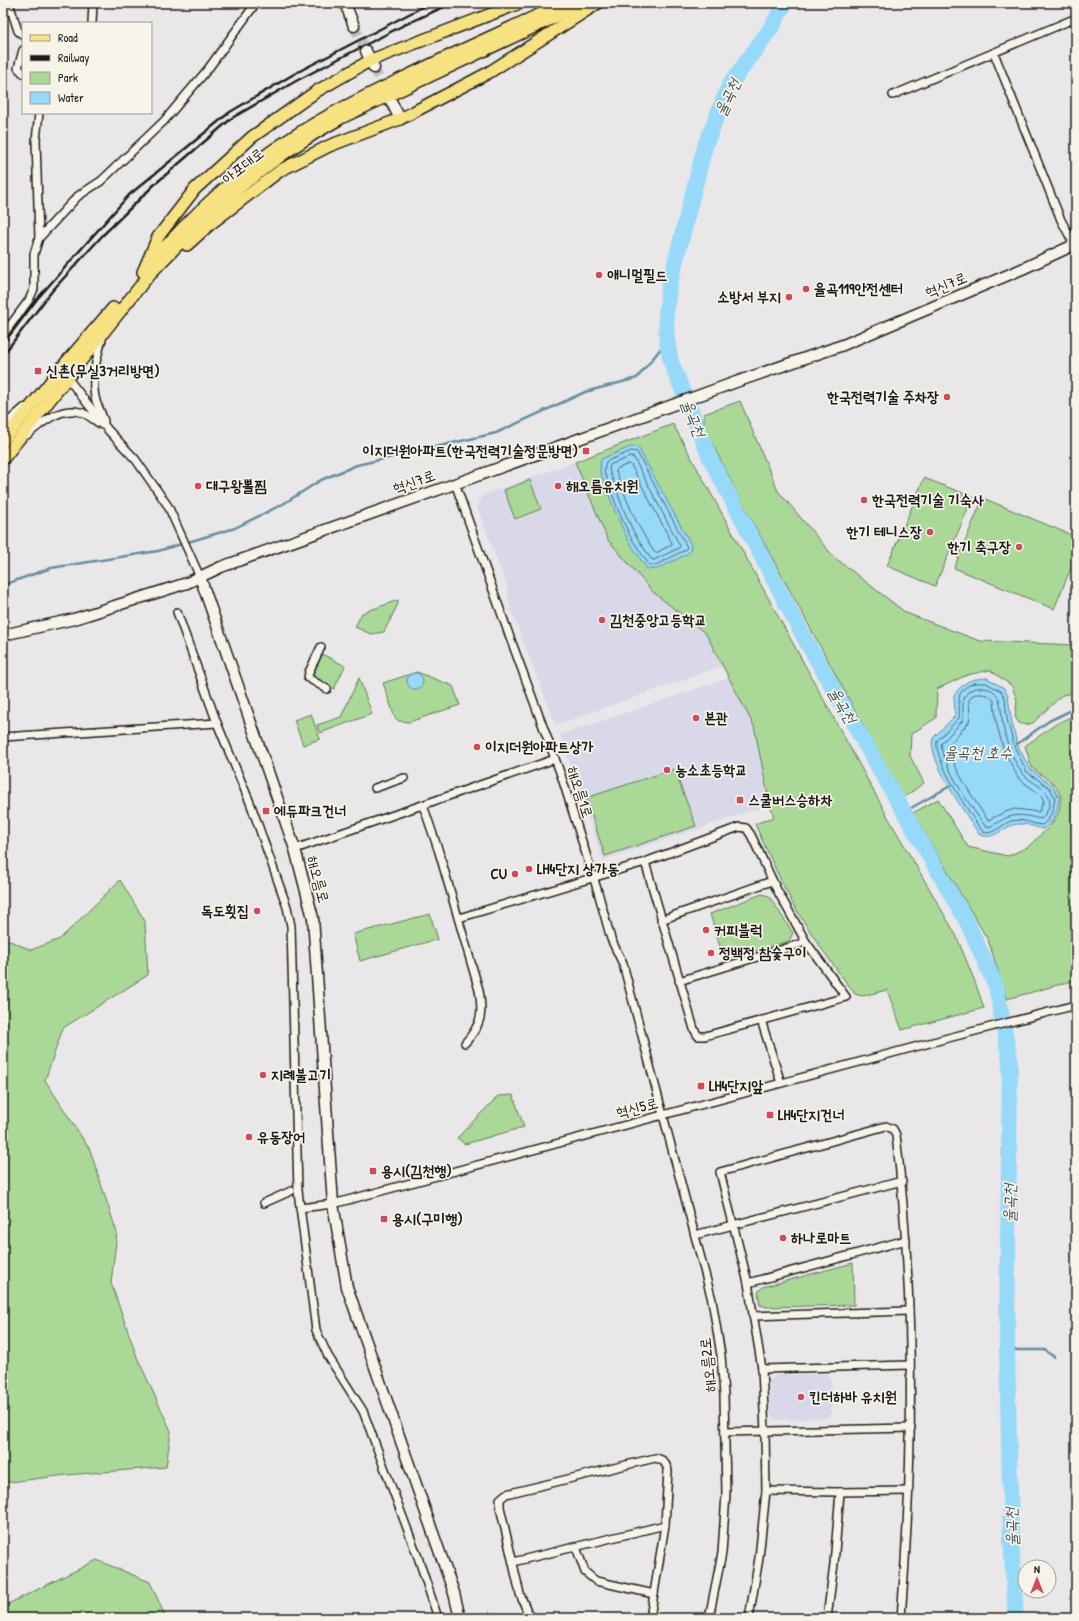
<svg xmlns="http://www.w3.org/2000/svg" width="1079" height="1621" font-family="'Patrick Hand','Poor Story',sans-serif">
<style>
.built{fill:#d8d8e8}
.green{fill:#a9d897;stroke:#627a5a}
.water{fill:#97d9f9;stroke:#668da1}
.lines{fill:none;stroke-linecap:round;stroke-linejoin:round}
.shore{stroke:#4d6874;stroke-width:1}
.stream{stroke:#668da1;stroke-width:2.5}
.river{stroke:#97d9f9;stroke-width:16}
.secondary-tunnel{stroke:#c0bebf;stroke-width:10;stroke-dasharray:10 5;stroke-linecap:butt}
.street-casing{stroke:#1c1c1c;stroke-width:10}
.secondary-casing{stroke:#1c1c1c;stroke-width:13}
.primary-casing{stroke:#1c1c1c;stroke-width:14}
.street{stroke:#f7f3e8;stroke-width:7}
.secondary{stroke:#f7f3e8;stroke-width:10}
.primary{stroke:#f7e281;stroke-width:11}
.rail{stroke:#1c1c1c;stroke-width:2.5}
.poi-dot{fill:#d1495b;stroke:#f7f3e8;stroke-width:1.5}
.labels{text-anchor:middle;stroke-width:3.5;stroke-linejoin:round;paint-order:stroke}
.street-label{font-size:15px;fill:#1c1c1c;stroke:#f7f3e8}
.poi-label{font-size:15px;font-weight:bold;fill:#1c1c1c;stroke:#f7f3e8;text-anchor:start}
.water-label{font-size:16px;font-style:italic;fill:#41555e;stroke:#f7f3e8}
</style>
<rect width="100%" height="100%" fill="#e9e7e8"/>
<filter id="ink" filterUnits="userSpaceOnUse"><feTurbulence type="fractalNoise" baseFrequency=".025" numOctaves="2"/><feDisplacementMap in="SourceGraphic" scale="8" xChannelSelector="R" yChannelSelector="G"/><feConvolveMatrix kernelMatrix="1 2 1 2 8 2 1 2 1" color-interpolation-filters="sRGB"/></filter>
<g filter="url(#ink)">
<!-- built -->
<g class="built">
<path d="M575,462L589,493L653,592L706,634L723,666L556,725L510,607L507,586L477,507L483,495Z"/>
<path d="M729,678L754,726L770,805L603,860L560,735Z"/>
<path d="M826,1374L831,1378L832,1413L827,1418L776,1420L771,1415L769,1382L776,1375Z"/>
</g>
<!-- green -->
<g class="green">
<path d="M740,401L778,491L834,557L906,613L980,641L1076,645V693L1062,695L1033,723L1025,725L1019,723L1015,717L1017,700L1012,686L990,670L967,675L937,689L936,718L911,734L910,756L924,783L903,798L740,499L712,443L704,424V414Z"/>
<path d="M673,424L889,819L956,935L975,982L984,1008L902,1030L887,990L862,996L855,994C833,965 811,935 793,904C779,878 767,851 755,824L774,817L770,805L754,726L706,634L653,592L608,540L575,462Z"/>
<path d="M924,478L973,497L935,586L887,566Z"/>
<path d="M530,480L541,509L515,519L504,490Z"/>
<path d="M983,498L1076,537V556L1054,609L954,568Z"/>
<path d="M398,600V604L384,632L371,634L355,627L362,613Z"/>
<path d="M322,654L345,666L334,689L315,679L312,677L313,673Z"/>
<path d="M417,672L453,686L460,705L409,722L399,721L395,718L383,683Z"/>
<path d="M359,678L372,714L320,733L317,725L341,717Z"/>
<path d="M311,714L320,739L303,745L294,720Z"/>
<path d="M1076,714V833L1073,861L1076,897V980L1007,999L988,940L913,813L938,799L968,847L1008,856L1028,847L1052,824L1059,811L1061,796L1054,784L1032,768L1025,746L1056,724Z"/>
<path d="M674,769L696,826L605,856L586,798Z"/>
<path d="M120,880L145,921L148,975L63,1028L45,1080L90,1150L117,1233L111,1283L137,1357L171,1431L166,1467L66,1475L3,1483V938L31,950L60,939Z"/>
<path d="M762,894L769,896L793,933L789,941L724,960L710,914Z"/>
<path d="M430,914L438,939L360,961L353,934Z"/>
<path d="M513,1095L524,1127L465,1144L457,1138L498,1096Z"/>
<path d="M853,1263L854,1305L767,1307L760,1305L758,1292L763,1287Z"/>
<path d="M97,1560L150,1582L166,1618H3V1604L6,1605Z"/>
</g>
<!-- water -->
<g class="water">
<path d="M631,447H636L639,449L691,545L690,551L687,554L657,569H647L627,538L615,511L600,471L601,459Z"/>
<circle cx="415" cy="681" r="8"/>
<path d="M987,678L1004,688L1008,696L1011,718L1017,744L1030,769L1053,786L1059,798L1057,810L1051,823L1043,829C1034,827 1026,823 1018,824C1003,825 996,841 980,835C968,818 926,757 933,738L955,716L954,695C965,681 969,679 987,678Z"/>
</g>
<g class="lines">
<!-- shore -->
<g class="shore">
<path d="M632,451L637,452L687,547L685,550L656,565H649L630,536L618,510L604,471L606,462Z"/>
<path d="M631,457L634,458L680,546L679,548L654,560L651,559L634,533L623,508L609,470L610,465Z"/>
<path d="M629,464L631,465L672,543L671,545L656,553L654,552C637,526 626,500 616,471L617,469Z"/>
<path d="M974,683H986L1001,691L1005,698L1007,719L1014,746L1027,772L1050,788L1055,798L1053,809L1048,820L1042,825C1031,824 1023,818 1011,821C1002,824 993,836 983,832C971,816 933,758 937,741L959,718C961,701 953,691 974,683Z"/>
<path d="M975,688C1000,686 1000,699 1002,719C1003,728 1006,740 1009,748C1013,757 1018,769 1024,775C1032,783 1045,787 1049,797C1052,804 1046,815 1041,819C1030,817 1021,813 1009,817C1001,819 994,827 986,827C972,809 943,766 941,744L963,720V698L969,691Z"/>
<path d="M977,694C984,694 990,694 994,701L996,722L1004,751L1019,779L1041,795L1044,801L1039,812L1015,809L1005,812L988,820C978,807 950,762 948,746L969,722L970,717L969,700L973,695Z"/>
</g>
<!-- stream -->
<g class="stream">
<path d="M3,585L51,568L158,551L235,528L283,504L321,480L357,465L496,433L585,392L637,378L667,341"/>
<path d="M1017,744L1049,721L1076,708"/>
<path d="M904,812L950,786"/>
<path d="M1007,1350H1045L1054,1357"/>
</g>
<!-- river -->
<path class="river" d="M785,3L771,28L729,86L705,146L669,287L666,314L667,341L671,362L710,458L804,637L967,922L996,986L1010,1060L1007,1345L1011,1540L1016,1618"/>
<!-- secondary-tunnel -->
<g class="secondary-tunnel">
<path d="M354,26L366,51"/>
<path d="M374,68L387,93"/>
</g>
<!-- street casing -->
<g class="street-casing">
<g id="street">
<path d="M9,3L18,31L23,35"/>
<path d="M92,23L93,3"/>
<path d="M23,50L18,68L23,73"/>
<path d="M994,53L1061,220L1076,248"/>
<path d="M893,95L1076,18"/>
<path d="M39,238L36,140L39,113"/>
<path d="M3,335L29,300L34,289V254L39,238L78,196L101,181L164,121L208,69L256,3"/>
<path d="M103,336C97,356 90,380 96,401C98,407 102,414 104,421"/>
<path d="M66,376L108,430L136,460L168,506L200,577"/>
<path d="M27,435C42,423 59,407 80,412C88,414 95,421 102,425"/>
<path d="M455,483L508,632L561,775L598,892L611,939L623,964L712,1300L721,1355L724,1395L726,1494L722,1553L709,1618"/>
<path d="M177,612L217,723L251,805L287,907L291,926L298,1191L316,1330L328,1356L363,1411L419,1560L438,1618"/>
<path d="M321,647L309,672L308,678L327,689"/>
<path d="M3,737L217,723"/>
<path d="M375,788L404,778"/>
<path d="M423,805L439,852L479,990C483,1014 482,1024 465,1043"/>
<path d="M295,849L555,759"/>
<path d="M459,918L645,862L739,827L746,828L751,835L777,890L806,942L846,997L705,1036H698L694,1029L645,862"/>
<path d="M661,920L772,881"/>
<path d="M679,981L806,942"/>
<path d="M761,1020L781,1083"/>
<path d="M264,1203L291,1191"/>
<path d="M300,1208L333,1204L948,1038L1076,1005"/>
<path d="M695,1235L902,1181"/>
<path d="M748,1283L906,1240"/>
<path d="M753,1316L909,1311"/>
<path d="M762,1369L910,1365"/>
<path d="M725,1432L911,1428"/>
<path d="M766,1491L840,1492L909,1491"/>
<path d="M576,1547L585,1572L596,1581L654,1594"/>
<path d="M513,1562L665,1525"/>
<path d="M533,1618L527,1611L520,1594L500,1507V1499L506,1494L655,1458C663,1459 665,1462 668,1470L665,1525L650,1618"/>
<path d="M749,1618L759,1558L766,1491L765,1431L762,1369L748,1283L720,1172L886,1126L893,1129L896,1135C915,1295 914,1457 901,1618"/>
<path d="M827,1618L834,1564L840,1492"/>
</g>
</g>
<!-- secondary casing -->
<g class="secondary-casing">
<g id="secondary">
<path d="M345,3L354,26"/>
<path d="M366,51L374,68"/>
<path d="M391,101L400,119"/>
<path d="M3,428L25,409"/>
<path d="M200,577L295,849L313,918L333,1204L347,1287L454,1593L460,1618"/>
<path d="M3,635L74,619L187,583L221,567L474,477L736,382L843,345L1022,269L1076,244"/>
</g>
</g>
<!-- primary casing -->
<g class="primary-casing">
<g id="primary">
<path d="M187,245L209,225L281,170L329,146L400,119L488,73L598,3"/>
<path d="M155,258C196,211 243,168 296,135C330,113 366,96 403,78C456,52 510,28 565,3"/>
<path d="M143,272L158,237L195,189L252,137L317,91L371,60L520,3"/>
<path d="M3,441L69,359L113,308"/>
<path d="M3,459L149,275C208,212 265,160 341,118L585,3"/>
</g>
</g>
<!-- street -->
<use href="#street" class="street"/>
<!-- secondary -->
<use href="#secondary" class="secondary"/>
<!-- primary -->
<use href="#primary" class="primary"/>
<!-- rail -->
<g class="rail">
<path d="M3,344L37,299L129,195L230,112L294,74L430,3"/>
<path d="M3,355L52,291L103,235L155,184L232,118L296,81L402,26L452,3"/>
</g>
</g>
</g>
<!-- markers -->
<g class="poi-dot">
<circle cx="599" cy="275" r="4"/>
<circle cx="806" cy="289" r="4"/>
<circle cx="789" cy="297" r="4"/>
<rect x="34" y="367" width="8" height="8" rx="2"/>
<circle cx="947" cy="397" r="4"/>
<rect x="582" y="447" width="8" height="8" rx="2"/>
<circle cx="198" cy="486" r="4"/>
<circle cx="558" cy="486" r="4"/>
<circle cx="864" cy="500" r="4"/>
<circle cx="930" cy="532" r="4"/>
<circle cx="1019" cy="547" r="4"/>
<circle cx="602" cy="620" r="4"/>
<circle cx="696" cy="718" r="4"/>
<circle cx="477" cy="747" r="4"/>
<circle cx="667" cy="770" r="4"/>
<rect x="736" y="796" width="8" height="8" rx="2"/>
<rect x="262" y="807" width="8" height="8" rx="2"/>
<circle cx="529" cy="869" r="4"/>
<circle cx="515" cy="874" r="4"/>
<circle cx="257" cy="911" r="4"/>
<circle cx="706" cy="930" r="4"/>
<circle cx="711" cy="953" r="4"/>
<circle cx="263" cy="1075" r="4"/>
<rect x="697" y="1082" width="8" height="8" rx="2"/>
<rect x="766" y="1111" width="8" height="8" rx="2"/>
<circle cx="249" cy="1137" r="4"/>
<rect x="369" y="1167" width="8" height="8" rx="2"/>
<rect x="380" y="1215" width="8" height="8" rx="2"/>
<circle cx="783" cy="1238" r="4"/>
<circle cx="801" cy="1397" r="4"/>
</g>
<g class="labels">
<!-- street labels -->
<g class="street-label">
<text transform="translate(243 166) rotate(-38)" y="5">아포대로</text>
<text transform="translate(946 285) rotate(-23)" y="5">혁신7로</text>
<text transform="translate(414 482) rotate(-20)" y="5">혁신7로</text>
<text transform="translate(580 792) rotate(72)" y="5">해오름1로</text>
<text transform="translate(318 879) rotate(75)" y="5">해오름로</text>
<text transform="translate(637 1108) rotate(-15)" y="5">혁신5로</text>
<text transform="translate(708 1365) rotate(-96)" y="5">해오름2로</text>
</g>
<!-- poi labels -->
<g class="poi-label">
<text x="607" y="280">애니멀필드</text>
<text x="814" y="294">율곡119안전센터</text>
<text x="781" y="302" text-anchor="end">소방서 부지</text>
<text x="46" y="376">신촌(무실3거리방면)</text>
<text x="939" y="402" text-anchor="end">한국전력기술 주차장</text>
<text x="578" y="456" text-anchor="end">이지더원아파트(한국전력기술정문방면)</text>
<text x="206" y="491">대구왕뽈찜</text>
<text x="566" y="491">해오름유치원</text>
<text x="872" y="505">한국전력기술 기숙사</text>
<text x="922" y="537" text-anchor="end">한기 테니스장</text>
<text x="1011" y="552" text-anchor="end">한기 축구장</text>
<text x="610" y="625">김천중앙고등학교</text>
<text x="704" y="723">본관</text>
<text x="485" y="752">이지더원아파트상가</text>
<text x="675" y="775">농소초등학교</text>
<text x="748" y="805">스쿨버스승하차</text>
<text x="274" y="816">에듀파크건너</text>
<text x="537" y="874">LH4단지 상가동</text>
<text x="507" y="879" text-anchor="end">CU</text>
<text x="249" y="916" text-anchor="end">독도횟집</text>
<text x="714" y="935">커피블럭</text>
<text x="719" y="958">정백정 참숯구이</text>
<text x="271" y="1080">지례불고기</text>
<text x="709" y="1091">LH4단지앞</text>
<text x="778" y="1120">LH4단지건너</text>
<text x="257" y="1142">유동장어</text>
<text x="381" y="1176">용시(김천행)</text>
<text x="392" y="1224">용시(구미행)</text>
<text x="791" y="1243">하나로마트</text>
<text x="809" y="1402">킨더하바 유치원</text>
</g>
<!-- water labels -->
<g class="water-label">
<text transform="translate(727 97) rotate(-65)" y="6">율곡천</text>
<text transform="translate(694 418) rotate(68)" y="6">율곡천</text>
<text transform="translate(843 705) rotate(60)" y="6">율곡천</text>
<text x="978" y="758">율곡천 호수</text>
<text transform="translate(1009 1203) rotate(-89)" y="6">율곡천</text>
<text transform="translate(1011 1527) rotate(-92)" y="6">율곡천</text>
</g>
</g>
<!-- margin -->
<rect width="1079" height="1621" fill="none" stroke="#f7f3e8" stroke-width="16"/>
<rect x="8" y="8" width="1063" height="1605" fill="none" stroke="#1c1c1c" stroke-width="1.5" filter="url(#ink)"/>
<!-- legend -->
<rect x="22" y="22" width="130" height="92" fill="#f7f3e8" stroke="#9f9d96"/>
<rect x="30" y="35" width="20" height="6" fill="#f7e281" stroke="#9f9d96"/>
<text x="58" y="42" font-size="12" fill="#1c1c1c">Road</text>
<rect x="30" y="55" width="20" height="6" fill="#1c1c1c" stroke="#9f9d96"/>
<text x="58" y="62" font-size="12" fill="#1c1c1c">Railway</text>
<rect x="30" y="72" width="20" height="12" fill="#a9d897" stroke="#9f9d96"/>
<text x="58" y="82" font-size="12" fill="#1c1c1c">Park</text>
<rect x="30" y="92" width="20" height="12" fill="#97d9f9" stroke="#9f9d96"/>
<text x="58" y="102" font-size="12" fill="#1c1c1c">Water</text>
<!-- north arrow -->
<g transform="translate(1037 1579)"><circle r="19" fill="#f7f3e8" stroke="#9f9d96"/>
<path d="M0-3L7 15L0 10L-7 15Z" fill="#d1495b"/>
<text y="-6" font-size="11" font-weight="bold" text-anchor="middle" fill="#1c1c1c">N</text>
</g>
</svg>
